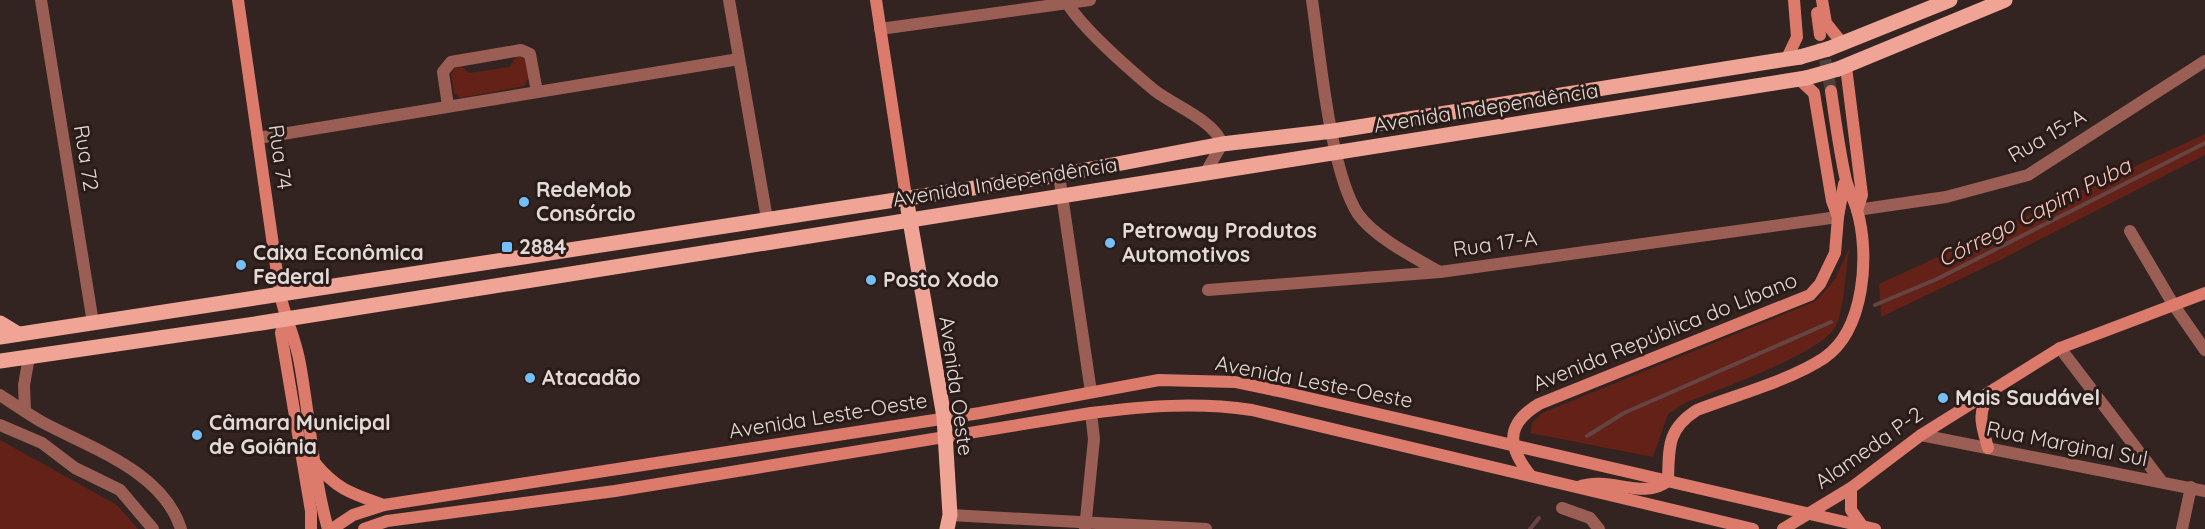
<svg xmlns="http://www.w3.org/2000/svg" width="2205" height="529" font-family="Quicksand,sans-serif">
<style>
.green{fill:#632118}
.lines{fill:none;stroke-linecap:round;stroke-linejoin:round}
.stream{stroke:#664441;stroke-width:4}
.secondary-tunnel{stroke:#4d3f3c;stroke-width:12;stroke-dasharray:12 6;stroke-linecap:butt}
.street{stroke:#9b5e54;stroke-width:12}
.secondary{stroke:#dc7b6b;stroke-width:12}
.primary{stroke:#f0a496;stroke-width:15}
.primary-bridge{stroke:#f0a496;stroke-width:15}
.poi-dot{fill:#74c0f6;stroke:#291b18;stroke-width:2}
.labels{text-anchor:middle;stroke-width:6;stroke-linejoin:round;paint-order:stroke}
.street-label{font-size:21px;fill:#e3d9d7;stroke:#291b18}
.poi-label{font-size:21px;font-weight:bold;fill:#e3d9d7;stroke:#291b18;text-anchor:start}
.water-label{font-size:22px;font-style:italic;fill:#fbc7bd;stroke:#291b18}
</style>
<rect width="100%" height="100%" fill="#332421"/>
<!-- green -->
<g class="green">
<path d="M521,56L526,59L529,78L524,86L460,98L454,93L451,74L455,68L462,67L469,73L510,67L515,58Z"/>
<path d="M2205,134V155L2000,260L1881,317L1879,284Z"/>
<path d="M1849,249C1846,269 1844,309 1836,326C1823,353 1716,390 1685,403L1668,414L1653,457L1530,433L1532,423L1542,413L1816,301L1835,279Z"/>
<path d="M0,440L117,505L138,529H0Z"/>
</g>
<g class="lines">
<!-- stream -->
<g class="stream">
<path d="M1875,305L1937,279L2205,143"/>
<path d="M1587,436L1624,413L1831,322"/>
<path d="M1530,529L1539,518"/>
</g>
<!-- secondary-tunnel -->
<path class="secondary-tunnel" d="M1822,42L1831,91"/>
<!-- street -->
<g class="street">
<path d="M41,0L93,323"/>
<path d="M729,0L767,219"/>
<path d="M1065,0C1081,27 1129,69 1154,90C1173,105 1215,121 1222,144L1206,172"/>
<path d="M1312,0C1320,54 1330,171 1358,214C1374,237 1415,258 1440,272L1838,217"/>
<path d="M880,29L1090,0"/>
<path d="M448,106L443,72L451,62L521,50L530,54L537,92"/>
<path d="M258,138L739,59"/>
<path d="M1059,175L1091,392"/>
<path d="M1857,210L1946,197L2028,175L2205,61"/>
<path d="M2130,231L2173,304L2205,350"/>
<path d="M1208,290L1440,272"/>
<path d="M2060,348L2162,482"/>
<path d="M0,395C14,404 28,414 42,422C90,448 163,471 181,529"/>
<path d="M25,411L24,385L29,357"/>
<path d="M0,425L42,443L75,468L120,490L153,529"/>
<path d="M1921,435L2205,491"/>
<path d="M1562,508L1590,518L1599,529"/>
<path d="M950,515L1206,529"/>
<path d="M1085,529L1094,439L1091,413"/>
<path d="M2182,529L2191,487"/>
</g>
<!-- secondary -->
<g class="secondary">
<path d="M238,0L280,294C285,318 296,339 300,364C310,419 313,476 328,529"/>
<path d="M876,0L906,197"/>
<path d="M1822,0L1826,23L1842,43"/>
<path d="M1817,13L1820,35"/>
<path d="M1787,58L1797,37L1794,0"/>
<path d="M1846,67L1862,195L1857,210"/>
<path d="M1799,79L1814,93L1832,201L1838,217"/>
<path d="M285,319L281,333L311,511V529"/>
<path d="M1988,448C1982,425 1976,415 1990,393"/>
<path d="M315,463C337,490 353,494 384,505"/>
<path d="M1531,476C1508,448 1504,425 1539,404L1810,295L1820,284L1835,253L1838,217L1844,184"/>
<path d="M1578,487C1610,475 1642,501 1668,481C1669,447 1667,429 1697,410C1736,395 1791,380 1824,358C1865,330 1870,254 1857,210C1854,199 1847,188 1845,176C1839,148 1835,119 1831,91"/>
<path d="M1851,488V510L1863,527"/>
<path d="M332,529L353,515L384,505L980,413L1159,380L1235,382L1283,392L1875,529"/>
<path d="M364,529L387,521L615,491L1091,413C1146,406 1197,402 1252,410L1753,529"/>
<path d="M1783,529L1851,488L1921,435L2060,348L2205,293"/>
</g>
<!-- primary -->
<g class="primary">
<path d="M1828,49L1950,0"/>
<path d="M1838,69L2005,0"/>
<path d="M908,209L944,417L950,515L947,529"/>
<path d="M0,323L18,334"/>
<path d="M0,337L1059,175L1222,144L1333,131L1800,57"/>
<path d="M0,361L261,323L1806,78"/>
</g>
<!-- primary-bridge -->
<g class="primary-bridge">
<path d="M1800,57L1828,49"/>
<path d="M1806,78L1838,69"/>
</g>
</g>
<!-- markers -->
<g class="poi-dot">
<circle cx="524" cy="202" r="6"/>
<circle cx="1110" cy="243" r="6"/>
<rect x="501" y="241" width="12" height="12" rx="3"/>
<circle cx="241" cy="265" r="6"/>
<circle cx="871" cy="280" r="6"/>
<circle cx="530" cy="378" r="6"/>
<circle cx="1943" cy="398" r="6"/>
<circle cx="197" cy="435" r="6"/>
</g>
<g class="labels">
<!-- street labels -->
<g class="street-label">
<text transform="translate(1486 108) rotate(-9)" y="7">Avenida Independência</text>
<text transform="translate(2047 136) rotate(-30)" y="7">Rua 15-A</text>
<text transform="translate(280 157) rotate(82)" y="7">Rua 74</text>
<text transform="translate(86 158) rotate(81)" y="7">Rua 72</text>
<text transform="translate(1005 182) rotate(-9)" y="7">Avenida Independência</text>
<text transform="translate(1495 244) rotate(-8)" y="7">Rua 17-A</text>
<text transform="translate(1665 332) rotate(-22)" y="7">Avenida República do Líbano</text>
<text transform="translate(1314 382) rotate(11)" y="7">Avenida Leste-Oeste</text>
<text transform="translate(956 386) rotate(82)" y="7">Avenida Oeste</text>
<text transform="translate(828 416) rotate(-9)" y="7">Avenida Leste-Oeste</text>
<text transform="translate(2067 444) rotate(11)" y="7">Rua Marginal Sul</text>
<text transform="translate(1869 448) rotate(-35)" y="7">Alameda P-2</text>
</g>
<!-- poi labels -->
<g class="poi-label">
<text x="536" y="197">RedeMob<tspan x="536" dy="24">Consórcio</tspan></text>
<text x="1122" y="238">Petroway Produtos<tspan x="1122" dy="24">Automotivos</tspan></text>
<text x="519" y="254">2884</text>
<text x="253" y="260">Caixa Econômica<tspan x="253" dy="24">Federal</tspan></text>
<text x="883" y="287">Posto Xodo</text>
<text x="542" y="385">Atacadão</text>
<text x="1955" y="405">Mais Saudável</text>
<text x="209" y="430">Câmara Municipal<tspan x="209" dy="24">de Goiânia</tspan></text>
</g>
<!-- water labels -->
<g class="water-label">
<text transform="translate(2034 212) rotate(-27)" y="8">Córrego Capim Puba</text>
</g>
</g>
</svg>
